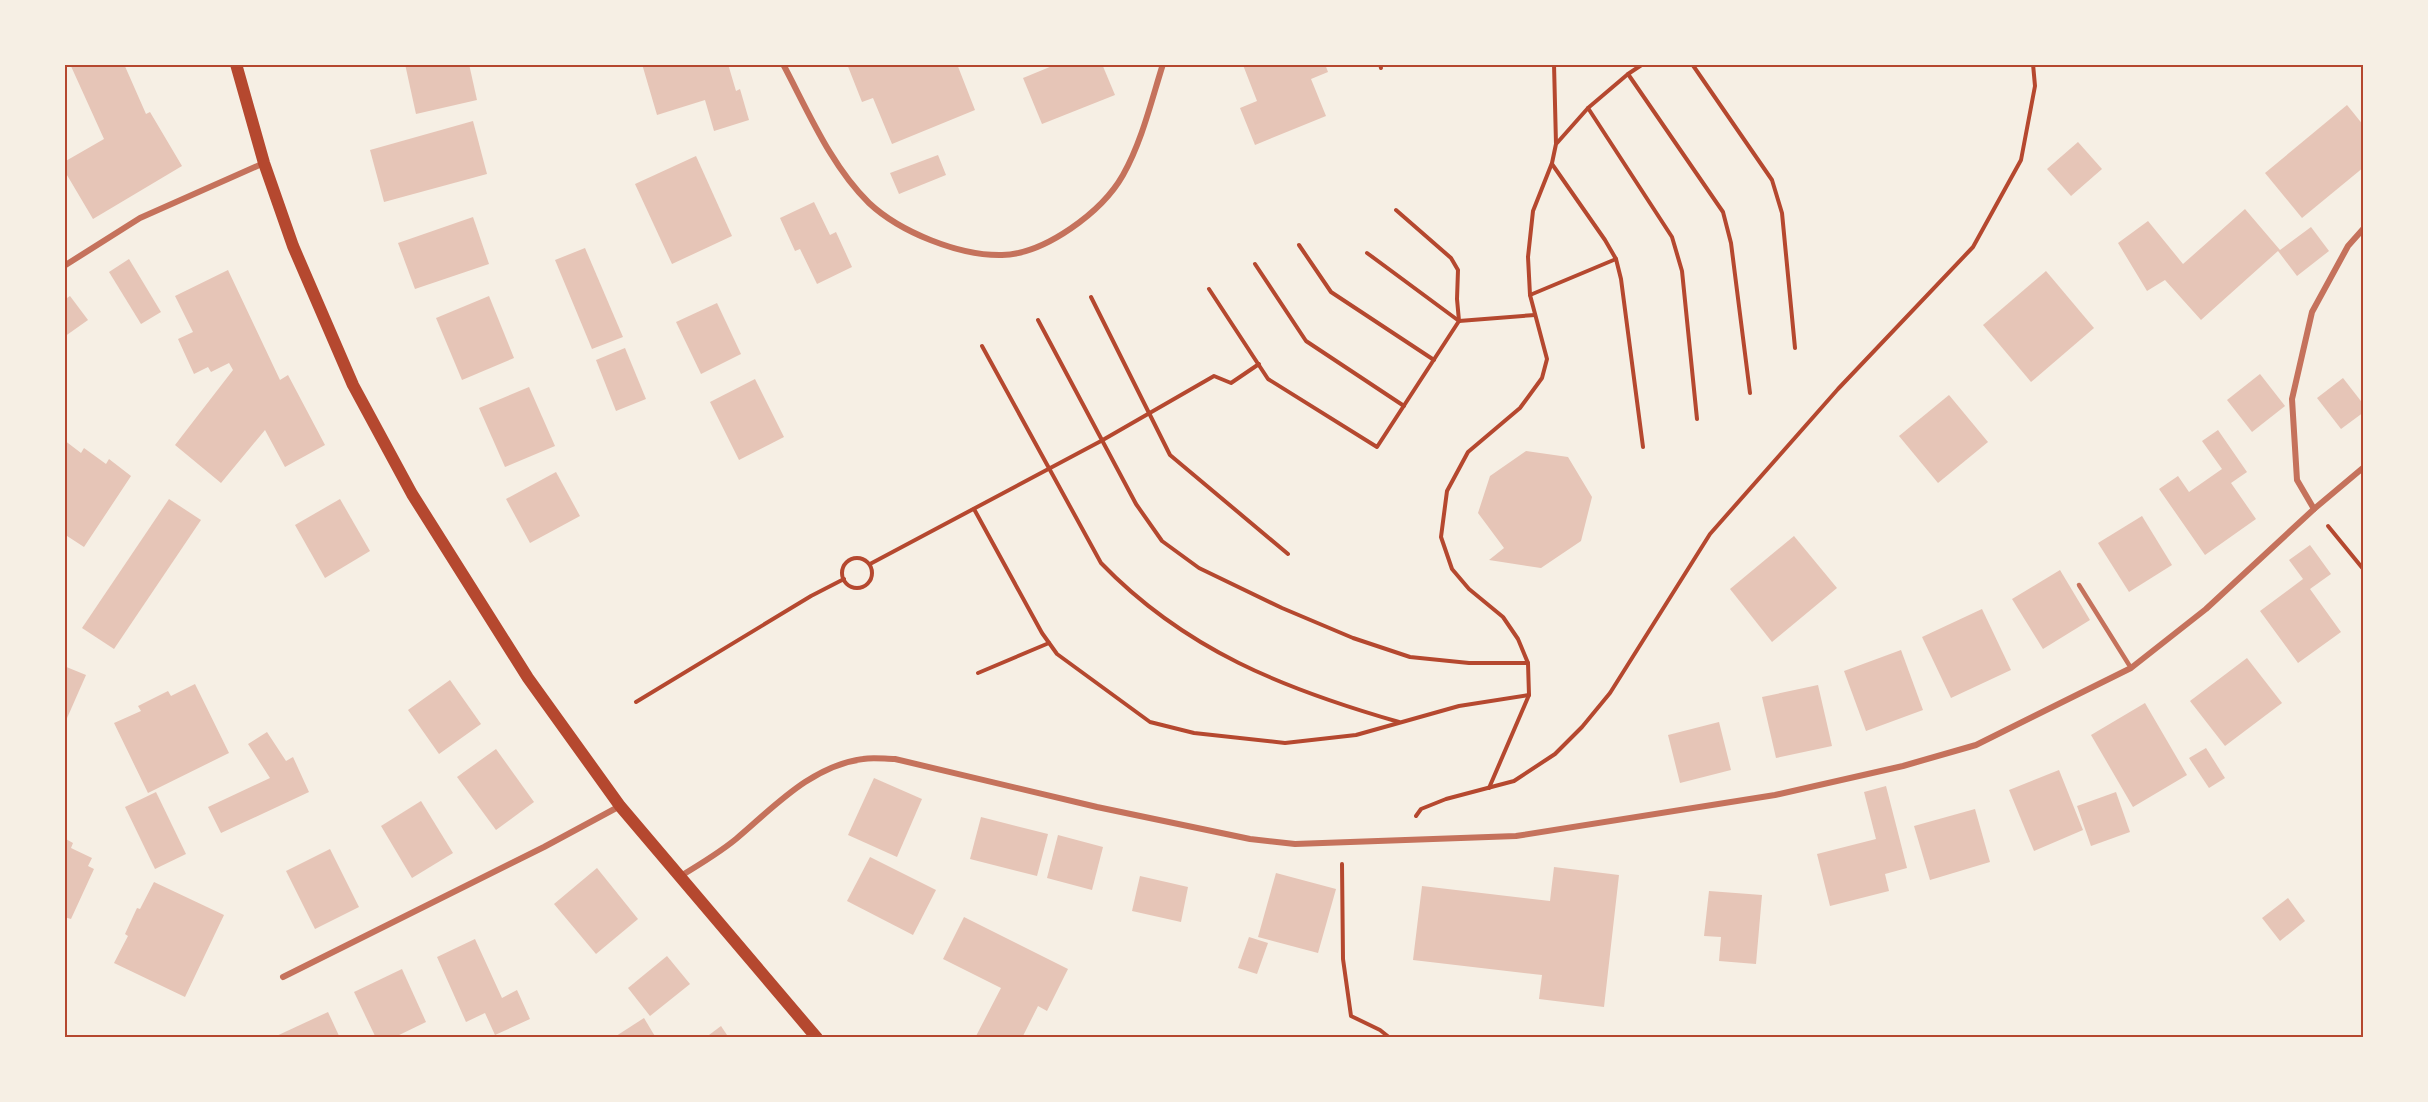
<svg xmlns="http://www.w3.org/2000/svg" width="2428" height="1102" font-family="Montserrat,sans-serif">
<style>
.building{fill:#e6c5b7}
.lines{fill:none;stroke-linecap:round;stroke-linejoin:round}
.path{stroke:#b5482f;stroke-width:4}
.service{stroke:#c5725c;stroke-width:4.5}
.minor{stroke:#c5725c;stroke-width:6}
.secondary{stroke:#b5482f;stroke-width:12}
.neatline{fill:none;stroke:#b5482f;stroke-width:2}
</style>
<rect width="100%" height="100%" fill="#f6efe4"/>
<!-- building -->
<g class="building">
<path d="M70,64H124L146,114L150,112L182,166L93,219L64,170V162L104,139Z"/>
<path d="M405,64H469L477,100L416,114Z"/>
<path d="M642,64H728L736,91L740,89L749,120L714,131L705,100L657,115Z"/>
<path d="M847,64H957L975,110L892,144L873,98L862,102Z"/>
<path d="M1057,64H1102L1115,95L1042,124L1023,78Z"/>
<path d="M1245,64H1325L1328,72L1311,79L1326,116L1255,145L1240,108L1257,101L1243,65Z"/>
<path d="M2347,105L2364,126V167L2302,218L2265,173Z"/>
<path d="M473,121L487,174L384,202L370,150Z"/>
<path d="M2078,142L2102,169L2071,196L2047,169Z"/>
<path d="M938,155L946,175L899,194L890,173Z"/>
<path d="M696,156L732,236L672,264L635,184Z"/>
<path d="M814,202L830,235L836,232L852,267L817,284L800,249L795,251L780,218Z"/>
<path d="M2245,209L2280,250L2311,227L2329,251L2297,276L2278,251L2201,320L2165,280L2147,291L2118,243L2148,221L2183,264Z"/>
<path d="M473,217L489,264L415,289L398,243Z"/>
<path d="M585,248L623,337L592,349L555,260Z"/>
<path d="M129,259L161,312L141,324L109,272Z"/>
<path d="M228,270L280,380L288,375L325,445L285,467L265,430L221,483L175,445L233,370L229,363L211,372L208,367L194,374L178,339L193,332L175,296Z"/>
<path d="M2046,271L2094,328L2031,382L1983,325Z"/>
<path d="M70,296L88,320L64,337V300Z"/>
<path d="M489,296L514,358L462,380L436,318Z"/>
<path d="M717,303L741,354L701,374L676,322Z"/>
<path d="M625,348L646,399L616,411L596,360Z"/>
<path d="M2260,374L2285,406L2252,432L2227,400Z"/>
<path d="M2343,378L2364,405V412L2341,429L2317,398Z"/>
<path d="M755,379L784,437L739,460L710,402Z"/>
<path d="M529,387L555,446L505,467L479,408Z"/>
<path d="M1949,395L1988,442L1938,483L1899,436Z"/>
<path d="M2218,430L2247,472L2231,483L2256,519L2205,555L2159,489L2178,476L2189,492L2222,469L2202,441Z"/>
<path d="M64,440L81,453L84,448L106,464L109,459L131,476L84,547L64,534Z"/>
<path d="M1526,451L1568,457L1592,497L1581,541L1541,568L1489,560L1504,548L1478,513L1490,476Z"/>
<path d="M556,472L580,516L530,543L506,499Z"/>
<path d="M169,499L201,520L114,649L82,628Z"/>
<path d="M340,499L370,551L325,578L295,525Z"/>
<path d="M2142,516L2172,565L2129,592L2098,543Z"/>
<path d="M1794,536L1837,588L1772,642L1730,589Z"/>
<path d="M2310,545L2331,574L2310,589L2341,632L2298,663L2260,611L2303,579L2289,560Z"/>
<path d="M2060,570L2090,620L2043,649L2012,599Z"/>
<path d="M1982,609L2011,670L1951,698L1922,637Z"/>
<path d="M1901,650L1923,710L1866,731L1844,671Z"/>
<path d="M2247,658L2282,703L2225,746L2190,701Z"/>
<path d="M64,666L86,675L64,725Z"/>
<path d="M450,680L481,724L439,754L408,710Z"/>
<path d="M195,684L229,753L148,793L114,723L141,711L138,706L168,691L171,696Z"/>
<path d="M1818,685L1832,746L1776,758L1762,697Z"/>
<path d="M2145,703L2187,775L2133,807L2091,735Z"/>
<path d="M1719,722L1731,770L1680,783L1668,735Z"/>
<path d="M267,732L286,761L293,757L309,792L221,833L208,807L270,778L248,744Z"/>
<path d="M2206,748L2225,778L2209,788L2189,758Z"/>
<path d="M496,749L534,802L496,830L457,777Z"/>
<path d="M2059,770L2083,830L2034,851L2009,790Z"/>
<path d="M874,778L922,799L897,857L848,835Z"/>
<path d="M1886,786L1907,868L1885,874L1889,891L1830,906L1817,854L1876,839L1864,792Z"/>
<path d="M156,792L186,854L155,869L125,807Z"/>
<path d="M2116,792L2130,832L2091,846L2077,806Z"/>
<path d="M421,801L453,853L412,878L381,826Z"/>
<path d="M1975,809L1990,862L1930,880L1914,826Z"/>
<path d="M981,817L1048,834L1037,876L970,859Z"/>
<path d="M1058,835L1103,847L1092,890L1047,878Z"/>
<path d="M64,838L73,843L71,848L92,858L88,866L94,869L71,919L64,917Z"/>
<path d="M330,849L359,907L315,929L286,871Z"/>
<path d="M870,857L936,890L913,935L847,901Z"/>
<path d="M1554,867L1619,875L1604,1007L1539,999L1542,975L1413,960L1422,886L1550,901Z"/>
<path d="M597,868L638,919L596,954L554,904Z"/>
<path d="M1276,873L1336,889L1318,953L1258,937Z"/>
<path d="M1140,876L1188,887L1181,922L1132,911Z"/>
<path d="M154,882L224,915L185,997L114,963L128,936L125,934L137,908L140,909Z"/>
<path d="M1709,891L1762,895L1756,964L1719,961L1721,937L1704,936Z"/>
<path d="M2288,898L2305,921L2280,941L2262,918Z"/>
<path d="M964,917L1068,969L1047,1011L1038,1006L1022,1038H975L1001,988L943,959Z"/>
<path d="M1249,937L1268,943L1257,974L1238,968Z"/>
<path d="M475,939L502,998L517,990L530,1019L495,1035L485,1013L466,1022L437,957Z"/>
<path d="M667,956L690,984L650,1016L628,988Z"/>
<path d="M402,969L426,1022L393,1038H376L354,992Z"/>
<path d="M328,1012L340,1038H272Z"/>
<path d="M644,1018L656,1038H613Z"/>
<path d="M721,1026L729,1038H705Z"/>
</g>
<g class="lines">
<!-- path -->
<g class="path">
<path d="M1380,64L1381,68"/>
<path d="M1692,64L1772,180L1782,213L1795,348"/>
<path d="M1628,74L1643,64"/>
<path d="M1588,108L1628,74L1723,212L1731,243L1750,393"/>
<path d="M1557,143L1588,108L1672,237L1682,271L1697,419"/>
<path d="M1552,164L1605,240L1616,259L1621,279L1643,447"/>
<path d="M1396,210L1451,258L1458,270L1457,299L1459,321"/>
<path d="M1299,245L1331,292L1434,360"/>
<path d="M1367,253L1459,321"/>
<path d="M1255,264L1306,341L1404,406"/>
<path d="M1209,289L1268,379L1377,447L1459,321L1535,315"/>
<path d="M1530,295L1616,259"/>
<path d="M1091,297L1170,455L1288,554"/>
<path d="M1038,320L1136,504L1162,541L1199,568L1282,608L1353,638L1410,657L1469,663H1528"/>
<path d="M982,346L1101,563C1185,650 1284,689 1399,722"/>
<path d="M974,509L1042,633L1057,654L1150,722L1194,733L1285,743L1356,735L1459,706L1529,695"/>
<path d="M2328,526L2364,570"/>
<circle cx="857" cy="573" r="15"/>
<path d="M870,564L1101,441L1214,376L1231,383L1259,364"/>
<path d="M978,673L1049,643"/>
<path d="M636,702L811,596L844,579"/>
<path d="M1489,788L1529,695L1528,663L1518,639L1503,617L1469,589L1452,569L1441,537L1447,491L1468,452L1520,408L1542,378L1547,359L1530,295L1528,257L1533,211L1552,163L1556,144L1554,64"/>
<path d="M1416,816L1421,809L1446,799L1514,781L1555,754L1582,727L1610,693L1710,534L1838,389L1973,247L2021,160L2035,86L2033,64"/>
<path d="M1342,864L1343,959L1351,1016L1380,1030L1390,1038"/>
</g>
<!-- service -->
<path class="service" d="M2079,585L2131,668"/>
<!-- minor -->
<g class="minor">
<path d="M783,64C808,111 831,166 869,203C900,232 959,256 1002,255C1045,254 1102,212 1123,175C1142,141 1151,102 1163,64"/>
<path d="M64,266L140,218L264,163"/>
<path d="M2314,509L2297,480L2292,399L2312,312L2348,246L2364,228"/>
<path d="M679,877C699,865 719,853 736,839C774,807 811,766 863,759C873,757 885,759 895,759L1097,807L1250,839L1295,844L1516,836L1775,795L1903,766L1976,745L2131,668L2206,609L2314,509L2364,467"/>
<path d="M283,977L544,847L620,806"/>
</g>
<!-- secondary -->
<path class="secondary" d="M236,64L264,163L293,246L353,385L412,494L528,678L620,806L817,1038"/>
</g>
<!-- border -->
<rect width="2428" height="1102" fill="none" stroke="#f6efe4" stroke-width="132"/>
<rect x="66" y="66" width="2296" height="970" class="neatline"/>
</svg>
